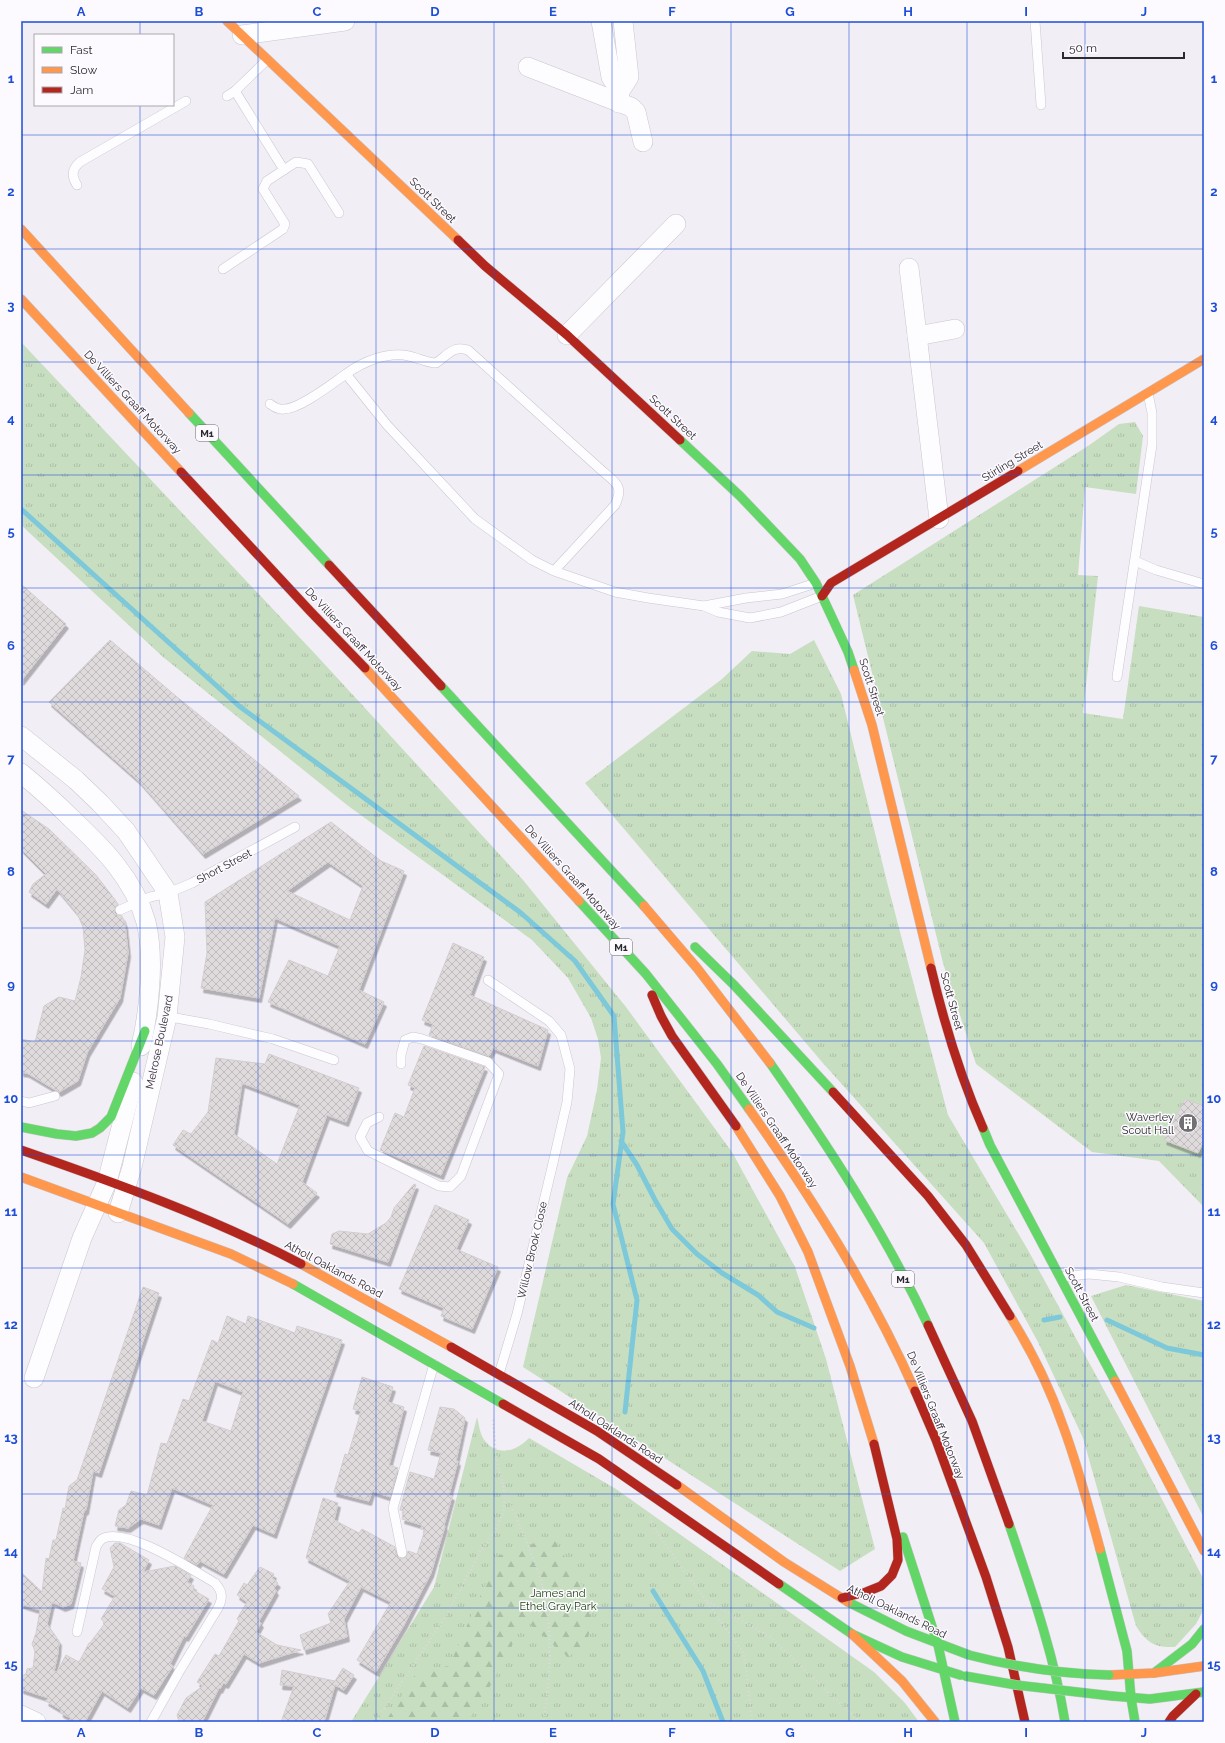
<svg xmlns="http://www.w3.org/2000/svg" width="1225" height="1743" font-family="Raleway,sans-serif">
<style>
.grass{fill:url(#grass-tufts)}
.forest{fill:url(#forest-firs)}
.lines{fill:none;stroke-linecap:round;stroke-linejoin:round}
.stream{stroke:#7dc8d9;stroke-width:5}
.building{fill:url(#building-cross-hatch);stroke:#d3cecf;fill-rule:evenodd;filter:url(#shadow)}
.lane-casing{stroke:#c9c6cc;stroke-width:10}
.street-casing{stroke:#c9c6cc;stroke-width:20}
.fast-casing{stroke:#c9c6cc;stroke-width:10}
.slow-casing{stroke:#c9c6cc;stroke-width:10}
.jam-casing{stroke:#c9c6cc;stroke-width:10}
.path{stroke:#dbdadc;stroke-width:2.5;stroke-dasharray:1 3;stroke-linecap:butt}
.lane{stroke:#fdfcfe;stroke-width:9}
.street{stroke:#fdfcfe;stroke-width:19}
.fast{stroke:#63d668;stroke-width:9}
.slow{stroke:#ff974d;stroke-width:9}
.jam{stroke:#b3261e;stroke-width:9}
.fast-bridge-casing{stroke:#c9c6cc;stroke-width:10;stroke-linecap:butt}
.fast-bridge{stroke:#63d668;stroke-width:9}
.grid{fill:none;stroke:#1d4ed8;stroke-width:1;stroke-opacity:0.55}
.labels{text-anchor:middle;stroke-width:3;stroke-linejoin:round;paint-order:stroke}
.shield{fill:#fcfafe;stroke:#6b686d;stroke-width:1}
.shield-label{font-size:10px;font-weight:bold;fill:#2d2a2f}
.street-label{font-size:11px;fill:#2d2a2f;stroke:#fcfafe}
.poi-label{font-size:11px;fill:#2d2a2f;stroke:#fcfafe;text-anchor:end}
.park-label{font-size:11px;fill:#1c440c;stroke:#fcfafe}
.neatline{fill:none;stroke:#1d4ed8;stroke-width:1.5}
.grid-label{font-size:13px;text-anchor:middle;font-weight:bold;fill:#1d4ed8}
</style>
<defs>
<pattern id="grass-tufts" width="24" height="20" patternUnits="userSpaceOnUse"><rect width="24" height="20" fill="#c7dec1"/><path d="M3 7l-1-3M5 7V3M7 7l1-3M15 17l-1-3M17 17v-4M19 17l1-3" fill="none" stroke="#abbfa6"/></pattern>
<pattern id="forest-firs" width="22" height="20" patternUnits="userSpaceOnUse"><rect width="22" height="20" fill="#c7dec1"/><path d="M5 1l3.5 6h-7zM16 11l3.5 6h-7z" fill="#abbfa6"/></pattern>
<pattern id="building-cross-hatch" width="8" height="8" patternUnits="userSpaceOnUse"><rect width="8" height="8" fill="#dfdadb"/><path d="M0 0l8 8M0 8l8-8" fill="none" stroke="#c0bbbc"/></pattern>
<filter id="shadow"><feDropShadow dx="2.5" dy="4.5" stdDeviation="0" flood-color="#0004"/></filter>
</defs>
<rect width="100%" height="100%" fill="#f2eef6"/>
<!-- grass -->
<g class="grass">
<path d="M21,342L318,657L523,880L626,1007L732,1152L795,1267L826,1359L875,1549L840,1571L523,1367L567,1178L587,1136L597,1090L601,1058L598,1039L591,1018L568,978L532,940L347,805L163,657L21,525Z"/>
<path d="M1135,422L1143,436L1136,494L1085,487L1078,575L1098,576L1083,713L1123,719L1139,606L1204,617V1207L1159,1161L1092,1152L976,1064L943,963L853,595L1088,446L1119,424Z"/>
<path d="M814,640L841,694L888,886L948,1115L1028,1250L1130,1438L1204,1580V1609L1196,1624L1175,1647C1155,1648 1147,1643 1136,1626L1083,1438L1038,1342L984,1243L822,1062L585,783L722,679L752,651L790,654Z"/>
<path d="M1126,1285L1204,1301V1518L1091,1296Z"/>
<path d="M477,1417C479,1425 480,1435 485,1441C498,1457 517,1451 529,1438L616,1489L874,1672L905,1703L919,1722H351L434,1587Z"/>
</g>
<!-- forest -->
<path class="forest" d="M553,1537L584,1589L591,1621L587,1645L568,1657L525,1620L486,1694L467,1722H385L417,1672L449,1666L498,1556Z"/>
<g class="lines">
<!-- stream -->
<g class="stream">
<path d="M21,509L239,706L521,913L575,961L614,1016L623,1132L613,1204L637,1300L625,1412"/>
<path d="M621,1141L637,1165L655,1200L672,1229L697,1254L722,1273L758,1295L777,1312L814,1328"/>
<path d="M1044,1320L1060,1317"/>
<path d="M1107,1320L1167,1348L1204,1355"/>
<path d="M653,1591L703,1671L723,1722"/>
</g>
</g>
<!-- building -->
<g class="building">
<path d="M21,584L66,624L21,681Z"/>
<path d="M110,640L177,697L299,796L203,854L139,781L49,702Z"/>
<path d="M21,810L49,829L96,875L116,901L118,905L115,907L114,912L117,915L122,916L125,924L128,953L120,998L87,1053L78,1081L59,1092L27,1073L21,1072V1039L35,1042L44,1006L59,997L75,1001L81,977L85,950L83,927L77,913L57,889L46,904L29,892L33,884L46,874L21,849Z"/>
<path d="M331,822L381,861L404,871L359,990L384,1002L365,1044L268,1002L289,960L328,976L340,946L275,918L259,998L201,988L207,953L205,902ZM328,862L363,886L350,920L287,891Z"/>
<path d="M453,943L484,957L470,995L548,1030L538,1066L493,1048L489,1056L429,1035L433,1024L422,1020Z"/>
<path d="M424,1046L485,1067L441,1175L380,1150L395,1113L404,1117L415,1088L408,1085Z"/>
<path d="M269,1054L359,1088L346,1122L327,1115L302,1182L317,1193L288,1224L173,1145L183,1130L191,1134L208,1112L216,1058L265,1064ZM242,1083L300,1105L277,1164L234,1134Z"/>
<path d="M1185,1099L1204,1106V1141L1198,1153L1164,1140Z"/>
<path d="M414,1184L416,1185L388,1262L330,1244L332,1234L339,1231L368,1234L386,1223L391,1217L394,1208Z"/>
<path d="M435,1205L469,1220L456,1249L498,1267L472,1329L441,1316L444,1308L399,1289Z"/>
<path d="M143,1287L159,1293L99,1473L93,1471L86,1510L84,1511L73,1561L81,1563L71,1604L63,1607L52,1602L47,1624L59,1641L58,1653L54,1671L57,1672L66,1655L79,1662L89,1643H90L105,1623L101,1619L115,1596L102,1589L114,1567L110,1548L115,1543H120L149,1560L143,1572L175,1566L191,1575L187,1582L194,1586L193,1590L209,1599L186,1637L184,1636L170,1664L173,1666L154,1695L141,1688L128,1708L102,1691L85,1722H69L71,1718L61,1713V1710L46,1701L48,1698L21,1689V1676L26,1674L27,1669L33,1668L35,1651L32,1644L36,1633L40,1610L21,1604V1572L42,1592L46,1558L49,1559L53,1540H56L63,1508L65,1509L69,1486L77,1480Z"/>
<path d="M227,1316L246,1324L248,1316L295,1333L297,1326L342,1340L274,1534L253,1525L224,1574L200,1561L197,1565L184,1558L213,1505L172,1488L159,1525L141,1519L128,1528L115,1526L119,1510L126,1505L131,1491L147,1495L161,1443L167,1444L183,1399L189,1401L212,1340L218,1343ZM215,1381L243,1392L231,1431L202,1421Z"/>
<path d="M362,1377L393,1387L388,1402L404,1407L389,1465L398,1468L390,1497L372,1491L369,1501L334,1492L345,1454L348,1455L361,1411L353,1409Z"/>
<path d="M440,1407L454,1409L465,1418L456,1461H458L449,1495L452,1496L444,1525L445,1526L431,1573L404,1625L376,1672L357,1660L391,1602L361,1587L344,1619L347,1637L304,1650L300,1635L331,1623L328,1614L350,1581L306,1558L323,1498L338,1503L334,1520L359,1533L362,1529L395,1547L396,1555L400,1559L406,1557L408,1551L417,1554L425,1530L421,1529L422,1525L402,1519L404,1511L400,1510L410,1472L434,1479L441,1453L428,1450Z"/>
<path d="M260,1567L274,1574L272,1578L278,1583L274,1588L276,1591L259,1621L261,1623L256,1632L277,1645L301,1650L259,1663L244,1654L226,1684L223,1683L220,1689L219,1688L202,1722H179L177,1715L186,1698L203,1686L197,1682L215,1654L219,1656L239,1621L237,1619L247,1602L237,1595L244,1583L247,1585Z"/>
<path d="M343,1668L354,1675L344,1690L335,1685L324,1722H281L294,1686L280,1685L282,1670L335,1681Z"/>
</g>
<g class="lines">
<!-- lane casing -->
<g class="lane-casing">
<g id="lane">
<path d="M1035,21L1041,105"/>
<path d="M235,91L284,170"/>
<path d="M227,96L235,91L267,60"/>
<path d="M77,185C71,176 72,169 80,162L186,101"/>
<path d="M223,269L283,229L285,224L263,189L267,181L296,162L308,164L339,213"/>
<path d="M270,404C274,407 279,410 284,409C300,409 333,383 346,374"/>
<path d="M1135,561L1156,570L1204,584"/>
<path d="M554,571L615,505C625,484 614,482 599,468L468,350C453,345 448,355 436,363C427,363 418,358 409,356C388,351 362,362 346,374L387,425L475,519L532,560L554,571L615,592L648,598L704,606L718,612L750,618L781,612L822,596"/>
<path d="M704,606L746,598L782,594L816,583"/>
<path d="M1117,677L1152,445V413L1148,393"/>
<path d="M120,910L150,897L168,893L192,883L295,827"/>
<path d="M488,980L549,1021L561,1035L570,1069L567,1102L553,1163L517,1314L499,1374"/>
<path d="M165,1016L209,1024L273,1039L334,1060"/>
<path d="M21,1101L29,1103L55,1096"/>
<path d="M379,1117L367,1123L360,1137L368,1151L439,1186L450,1187L461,1176L499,1074L488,1062L422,1039L413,1037L405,1040L401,1055V1064"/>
<path d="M1061,1277L1089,1274L1119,1277L1162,1287L1204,1293"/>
<path d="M402,1553L393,1508L434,1364"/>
<path d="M77,1632L96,1547C98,1544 99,1541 102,1539C125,1525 194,1571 215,1583C223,1592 223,1598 218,1608L179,1672L151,1722"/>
</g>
</g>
<!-- street casing -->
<g class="street-casing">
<g id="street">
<path d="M601,21L611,77L620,91"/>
<path d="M242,35L345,21"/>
<path d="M528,67L631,107L636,112L643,142"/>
<path d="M619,103L620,91L629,77L623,21"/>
<path d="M909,268L939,519"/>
<path d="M567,335L676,224"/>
<path d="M917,336L955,329"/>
<path d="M21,736L76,780L100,803L126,831L168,893L175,937L167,1017L132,1167L118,1213"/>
<path d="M21,773C38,787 55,802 71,818C103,848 134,879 146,922C155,958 149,1011 141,1046"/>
<path d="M34,1378L82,1238L107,1182L133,1082"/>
<path d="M21,1715L36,1722"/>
</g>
</g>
<!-- fast casing -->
<g class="fast-casing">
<g id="fast">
<path d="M189,413L329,565"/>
<path d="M680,440L740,496L800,559L816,583L848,652L854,670"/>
<path d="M441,686L644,906"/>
<path d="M579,901L646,974L717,1064L749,1109"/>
<path d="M695,947L734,985L833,1092"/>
<path d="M770,1063C829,1147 885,1233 928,1325"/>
<path d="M21,1127L57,1134L76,1136L92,1133L100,1128L111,1117L145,1031"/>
<path d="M983,1128L990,1145L1115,1381"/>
<path d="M293,1284L503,1404"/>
<path d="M1009,1524C1031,1589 1054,1654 1065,1722"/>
<path d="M903,1537L938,1645L955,1722"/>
<path d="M1100,1549L1127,1651L1131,1698L1135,1722"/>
<path d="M779,1584L852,1634L902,1657L960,1675"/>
<path d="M848,1602L906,1631L969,1655"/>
<path d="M1154,1673L1192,1644L1204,1629"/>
<path d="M1112,1696L1150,1699L1204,1692"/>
</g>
</g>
<!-- slow casing -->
<g class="slow-casing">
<g id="slow">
<path d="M227,21L458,240"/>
<path d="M21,229L189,413"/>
<path d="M21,299L181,472"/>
<path d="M1018,471L1204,359"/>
<path d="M365,668L579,901"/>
<path d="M854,670L872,725L931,968"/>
<path d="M644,906L697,968L770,1063"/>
<path d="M749,1109C812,1198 871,1291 915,1391"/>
<path d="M736,1126L780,1196L808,1252L850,1366L874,1444"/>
<path d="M21,1177L231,1254L293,1284"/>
<path d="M301,1264L451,1347"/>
<path d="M1010,1316C1031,1350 1050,1388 1063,1426C1078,1466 1089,1508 1100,1549"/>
<path d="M1115,1381L1204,1551"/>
<path d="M677,1485L784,1562L848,1602"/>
<path d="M852,1634L902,1681L935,1722"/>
<path d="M1110,1675L1154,1673L1204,1666"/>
</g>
</g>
<!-- jam casing -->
<g class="jam-casing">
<g id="jam">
<path d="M458,240L485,266L567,335L680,440"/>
<path d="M181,472L310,611L365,668"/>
<path d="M329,565L441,686"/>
<path d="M822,596L831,583L1018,471"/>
<path d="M931,968C944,1023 960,1076 983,1128"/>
<path d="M652,995L661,1016L672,1036L736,1126"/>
<path d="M833,1092L928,1196L966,1245L1010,1316"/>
<path d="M21,1150C116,1183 211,1217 301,1264"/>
<path d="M928,1325L972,1421L1009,1524"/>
<path d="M451,1347L597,1431L677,1485"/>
<path d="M915,1391L936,1440L986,1577L1008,1647L1025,1722"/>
<path d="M503,1404L599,1459L779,1584"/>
<path d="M842,1598L866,1592L881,1586L892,1575L898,1560L897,1539L874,1444"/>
<path d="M1169,1722L1173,1716L1196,1694"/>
</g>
</g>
<!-- path -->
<g class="path">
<path d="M493,1420C495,1438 495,1459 501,1477C512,1514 532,1548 542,1585C553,1620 551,1686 543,1722"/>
<path d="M650,1517L653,1527L744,1654L752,1722"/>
<path d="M707,1601L770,1637L860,1722"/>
<path d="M375,1722L446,1616L480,1552L495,1531L503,1513L505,1500L502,1482"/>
</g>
<!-- lane -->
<use href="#lane" class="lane"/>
<!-- street -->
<use href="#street" class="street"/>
<!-- fast -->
<use href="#fast" class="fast"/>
<!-- slow -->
<use href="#slow" class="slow"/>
<!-- jam -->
<use href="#jam" class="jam"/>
<!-- fast-bridge casing -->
<g class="fast-bridge-casing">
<g id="fast-bridge">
<path d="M969,1655C1015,1667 1061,1674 1109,1675"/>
<path d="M965,1676L1016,1685L1112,1696"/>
</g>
</g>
<!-- fast-bridge -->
<use href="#fast-bridge" class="fast-bridge"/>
</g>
<!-- grid -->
<path class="grid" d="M140,21V35M258,21V1722M376,21V1722M494,21V1722M612,21V1722M731,21V1722M849,21V1722M967,21V1722M1085,21V1722M140,105V1722M21,135H1204M21,249H1204M21,362H1204M21,475H1204M21,588H1204M21,702H1204M21,815H1204M21,928H1204M21,1041H1204M21,1155H1204M21,1268H1204M21,1381H1204M21,1494H1204M21,1608H1204"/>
<!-- icons -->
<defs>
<g id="building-disc" transform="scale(1)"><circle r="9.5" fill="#726f75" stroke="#fcfafe"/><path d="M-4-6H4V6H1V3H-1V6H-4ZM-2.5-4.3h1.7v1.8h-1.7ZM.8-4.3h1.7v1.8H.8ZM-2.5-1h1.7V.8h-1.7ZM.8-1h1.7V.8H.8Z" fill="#fff"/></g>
</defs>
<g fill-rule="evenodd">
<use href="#building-disc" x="1188" y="1123"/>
</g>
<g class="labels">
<!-- shield labels -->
<g class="shield">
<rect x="196" y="425" width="22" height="16" rx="3"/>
<rect x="610" y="939" width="22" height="16" rx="3"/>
<rect x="892" y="1271" width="22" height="16" rx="3"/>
</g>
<g class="shield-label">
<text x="207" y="437">M1</text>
<text x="621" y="951">M1</text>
<text x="903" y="1283">M1</text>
</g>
<!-- street labels -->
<g class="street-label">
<text transform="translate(433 200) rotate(44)" y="4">Scott Street</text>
<text transform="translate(133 402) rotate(47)" y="4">De Villiers Graaff Motorway</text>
<text transform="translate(673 417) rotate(43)" y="4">Scott Street</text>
<text transform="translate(1012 461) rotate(-31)" y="4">Stirling Street</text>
<text transform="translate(354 639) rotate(47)" y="4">De Villiers Graaff Motorway</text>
<text transform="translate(872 687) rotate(72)" y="4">Scott Street</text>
<text transform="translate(224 866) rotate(-28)" y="4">Short Street</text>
<text transform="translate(573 877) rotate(48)" y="4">De Villiers Graaff Motorway</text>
<text transform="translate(952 1001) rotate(75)" y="4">Scott Street</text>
<text transform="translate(159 1042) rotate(-78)" y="4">Melrose Boulevard</text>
<text transform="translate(777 1130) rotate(56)" y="4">De Villiers Graaff Motorway</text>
<text transform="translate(532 1250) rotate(-77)" y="4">Willow Brook Close</text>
<text transform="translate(334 1269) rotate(28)" y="4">Atholl Oaklands Road</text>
<text transform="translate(1082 1294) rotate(62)" y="4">Scott Street</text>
<text transform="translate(936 1415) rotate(68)" y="4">De Villiers Graaff Motorway</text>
<text transform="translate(616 1431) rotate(33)" y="4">Atholl Oaklands Road</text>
<text transform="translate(897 1611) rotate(26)" y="4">Atholl Oaklands Road</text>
</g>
<!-- poi labels -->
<g class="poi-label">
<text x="1174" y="1121">Waverley<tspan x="1174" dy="13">Scout Hall</tspan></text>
</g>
<!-- park labels -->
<g class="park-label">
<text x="558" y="1597">James and<tspan x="558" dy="13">Ethel Gray Park</tspan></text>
</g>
</g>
<!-- border -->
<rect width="1225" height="1743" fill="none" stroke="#fcfafe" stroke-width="44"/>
<!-- legend -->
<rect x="34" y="34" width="140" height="72" fill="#fcfafe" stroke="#a9a7ab"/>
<rect x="42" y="47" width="20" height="6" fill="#63d668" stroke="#a9a7ab"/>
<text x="70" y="54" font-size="12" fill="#2d2a2f">Fast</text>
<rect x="42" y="67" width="20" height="6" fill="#ff974d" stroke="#a9a7ab"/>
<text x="70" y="74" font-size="12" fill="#2d2a2f">Slow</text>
<rect x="42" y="87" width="20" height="6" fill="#b3261e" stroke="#a9a7ab"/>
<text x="70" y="94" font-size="12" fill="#2d2a2f">Jam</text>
<!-- scale -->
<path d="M1063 52v6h121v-6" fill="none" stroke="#2d2a2f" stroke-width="2"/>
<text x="1069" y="52" font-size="12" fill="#2d2a2f" stroke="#fcfafe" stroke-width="3" paint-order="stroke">50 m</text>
<rect x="22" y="22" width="1181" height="1699" class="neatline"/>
<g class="grid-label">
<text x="81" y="16">A</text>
<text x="199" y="16">B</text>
<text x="317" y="16">C</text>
<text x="435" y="16">D</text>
<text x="553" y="16">E</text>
<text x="672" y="16">F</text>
<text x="790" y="16">G</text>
<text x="908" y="16">H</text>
<text x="1026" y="16">I</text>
<text x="1144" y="16">J</text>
<text x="11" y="83">1</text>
<text x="1214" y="83">1</text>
<text x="11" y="196">2</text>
<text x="1214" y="196">2</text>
<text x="11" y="310">3</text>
<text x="1214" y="310">3</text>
<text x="11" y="423">4</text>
<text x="1214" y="423">4</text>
<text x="11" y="536">5</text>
<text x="1214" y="536">5</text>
<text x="11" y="650">6</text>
<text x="1214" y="650">6</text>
<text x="11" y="763">7</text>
<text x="1214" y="763">7</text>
<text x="11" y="876">8</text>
<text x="1214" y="876">8</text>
<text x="11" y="989">9</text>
<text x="1214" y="989">9</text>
<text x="11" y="1103">10</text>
<text x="1214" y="1103">10</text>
<text x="11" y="1216">11</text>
<text x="1214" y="1216">11</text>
<text x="11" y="1329">12</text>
<text x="1214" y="1329">12</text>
<text x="11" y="1442">13</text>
<text x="1214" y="1442">13</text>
<text x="11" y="1556">14</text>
<text x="1214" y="1556">14</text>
<text x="11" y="1669">15</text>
<text x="1214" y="1669">15</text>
<text x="81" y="1737">A</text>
<text x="199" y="1737">B</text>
<text x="317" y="1737">C</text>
<text x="435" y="1737">D</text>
<text x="553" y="1737">E</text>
<text x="672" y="1737">F</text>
<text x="790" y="1737">G</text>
<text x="908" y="1737">H</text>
<text x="1026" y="1737">I</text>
<text x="1144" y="1737">J</text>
</g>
</svg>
